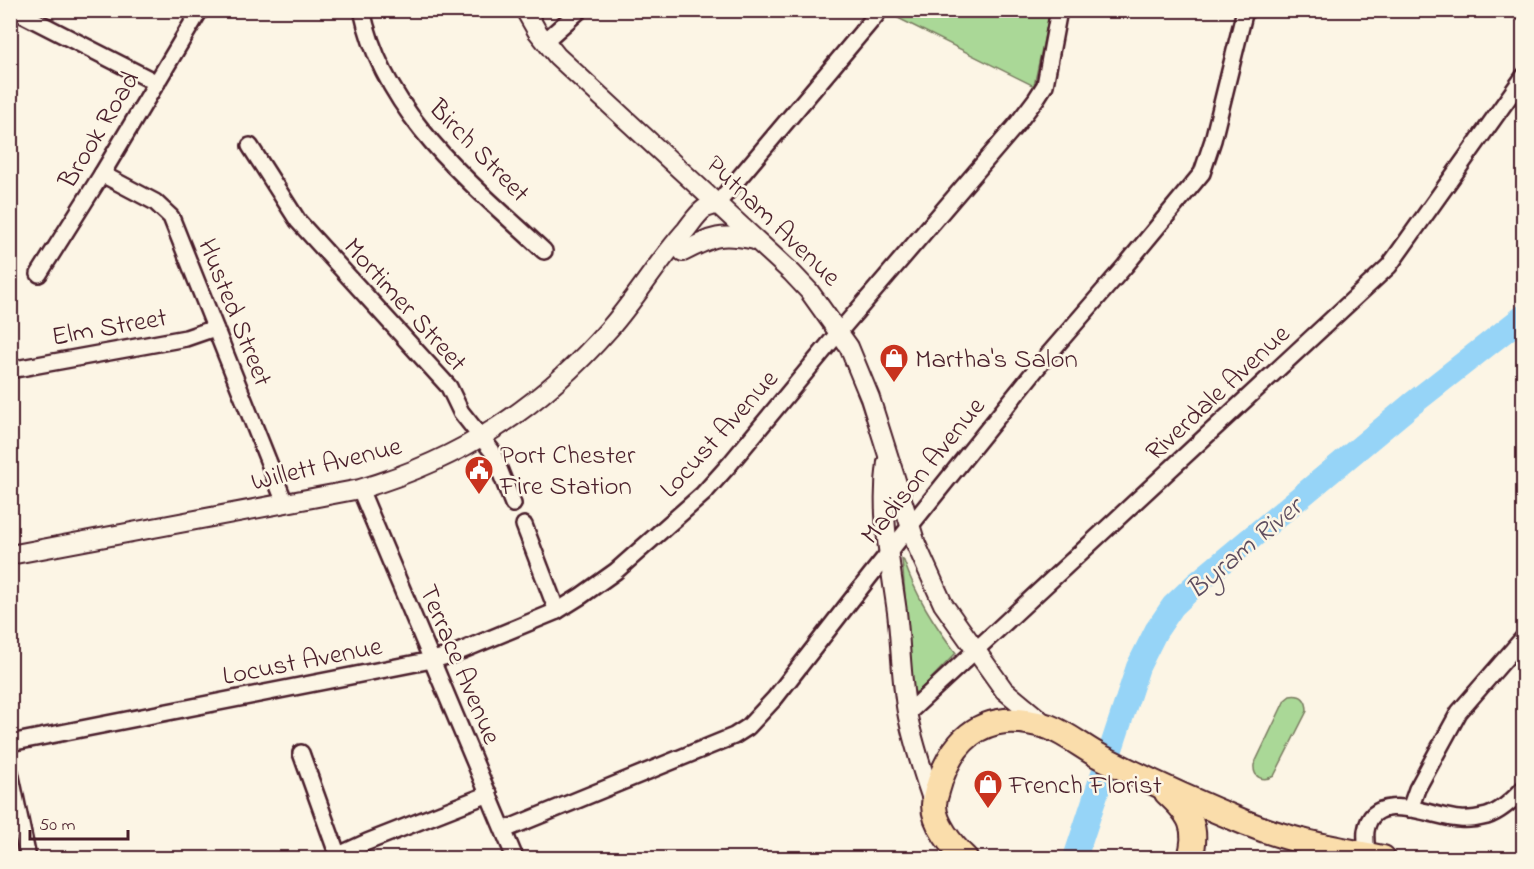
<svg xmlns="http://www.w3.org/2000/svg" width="1534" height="869" font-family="'Indie Flower',sans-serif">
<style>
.green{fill:#aad897;stroke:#7a7c61;stroke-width:1.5}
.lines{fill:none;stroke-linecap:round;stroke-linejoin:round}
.river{stroke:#96d4f7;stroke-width:24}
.minor-casing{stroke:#4a1f2b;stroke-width:20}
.tertiary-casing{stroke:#4a1f2b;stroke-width:22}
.primary-casing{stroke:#4a1f2b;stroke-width:28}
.minor{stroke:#fcf5e5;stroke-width:15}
.tertiary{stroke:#fcf5e5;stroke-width:18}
.primary{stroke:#faddab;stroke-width:24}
.labels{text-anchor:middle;stroke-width:5;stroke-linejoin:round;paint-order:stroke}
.street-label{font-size:27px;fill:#4a1f2b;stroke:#fcf5e5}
.poi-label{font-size:27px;fill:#4a1f2b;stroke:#fcf5e5;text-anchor:start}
.water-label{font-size:28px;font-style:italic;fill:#5d4c5e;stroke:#fcf5e5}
</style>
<rect width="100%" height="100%" fill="#fcf5e5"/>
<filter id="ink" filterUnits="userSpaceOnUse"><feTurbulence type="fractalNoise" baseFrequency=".0167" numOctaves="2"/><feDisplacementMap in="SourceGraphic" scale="12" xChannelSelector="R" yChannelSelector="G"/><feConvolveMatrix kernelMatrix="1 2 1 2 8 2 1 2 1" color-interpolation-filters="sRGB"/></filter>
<g filter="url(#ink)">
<!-- green -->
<g class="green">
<path d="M884,11H1050L1034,86Z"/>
<path d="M902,559L904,561C916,596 934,624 956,653L917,693L913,691Z"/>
<path d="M1290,696C1302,694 1307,700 1307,711L1274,776C1263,782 1253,778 1254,765L1285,700Z"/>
</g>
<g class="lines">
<!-- river -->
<path class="river" d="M1075,858L1138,667L1156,631L1173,606L1196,584L1412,404L1524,316"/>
<!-- minor casing -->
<g class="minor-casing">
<g id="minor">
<path d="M14,10L157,83"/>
<path d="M362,10C384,115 470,182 544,251"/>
<path d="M1519,10L1524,13"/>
<path d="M545,41L580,10"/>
<path d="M250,146L298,221L449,387L461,412L492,451L513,504"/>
<path d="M102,174L155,202L171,217L285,503"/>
<path d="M717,204L877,14"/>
<path d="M39,274L102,174L200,10"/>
<path d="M10,370L186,338L215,328"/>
<path d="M360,489L515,858"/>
<path d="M524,525L557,611"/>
<path d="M907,714L1389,266L1524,76"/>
<path d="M10,743L432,660L451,655L557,611L581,596L616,571L703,494L729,465L839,332L1017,124L1036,99L1045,85L1059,10"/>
<path d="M301,753L338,856"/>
<path d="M10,772L28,858"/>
<path d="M1410,809L1417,789L1459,712L1524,637"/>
<path d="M504,830L734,736L748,727L775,698L870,576L1041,363L1125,266L1202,173L1213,140L1245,10"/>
<path d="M332,858L367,842L489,794"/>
<path d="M1367,858C1367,850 1365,839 1366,831C1373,787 1435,818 1460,819C1468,820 1479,818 1487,816C1502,811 1514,799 1524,788"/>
</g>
</g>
<!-- tertiary casing -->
<g class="tertiary-casing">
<g id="tertiary">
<path d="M525,10L537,31L557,56L792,273L809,291L849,347L870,398L916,544L943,604L1004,690L1046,725"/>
<path d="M683,252C714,236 720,233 755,240"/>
<path d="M887,462C880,513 890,562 897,612C901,646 901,679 907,712C913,744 924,775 934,805"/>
<path d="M10,555L360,489C462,459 541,407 610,328C637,297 658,261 686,230C691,224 697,214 704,209C707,207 713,206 717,204"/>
</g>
</g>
<!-- primary casing -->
<g class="primary-casing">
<g id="primary">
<path d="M1167,793C1190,814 1199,827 1190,858"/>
<path d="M965,858C952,846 934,824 934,805C934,801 936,795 937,791C946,757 965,725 1005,721C1018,720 1036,723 1049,727C1067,734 1084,748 1101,757C1148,781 1197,803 1246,823C1290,841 1336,849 1383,858"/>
</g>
</g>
<!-- minor -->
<use href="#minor" class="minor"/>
<!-- tertiary -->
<use href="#tertiary" class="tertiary"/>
<!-- primary -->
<use href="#primary" class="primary"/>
</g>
</g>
<!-- icons -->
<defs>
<g id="shop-pin" transform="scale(1.5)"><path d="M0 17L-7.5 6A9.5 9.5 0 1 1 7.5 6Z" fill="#c8321e" stroke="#fcf5e5"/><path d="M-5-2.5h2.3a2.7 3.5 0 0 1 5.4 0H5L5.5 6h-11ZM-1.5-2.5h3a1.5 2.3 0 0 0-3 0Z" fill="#fff"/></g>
<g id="civic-pin" transform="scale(1.5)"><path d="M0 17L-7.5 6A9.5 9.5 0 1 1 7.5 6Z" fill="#c8321e" stroke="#fcf5e5"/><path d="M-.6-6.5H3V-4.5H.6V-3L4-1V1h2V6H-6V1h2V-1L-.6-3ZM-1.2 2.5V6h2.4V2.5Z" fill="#fff"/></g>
</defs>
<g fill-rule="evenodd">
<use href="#shop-pin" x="894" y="358"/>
<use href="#civic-pin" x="479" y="470"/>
<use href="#shop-pin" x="988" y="784"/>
</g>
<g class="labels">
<!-- street labels -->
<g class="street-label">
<text transform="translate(98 129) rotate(-59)" y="9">Brook Road</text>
<text transform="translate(480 150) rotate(46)" y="9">Birch Street</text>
<text transform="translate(774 220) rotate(44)" y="9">Putnam Avenue</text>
<text transform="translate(406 304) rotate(48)" y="9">Mortimer Street</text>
<text transform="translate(236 312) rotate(68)" y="9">Husted Street</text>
<text transform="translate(109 326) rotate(-10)" y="9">Elm Street</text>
<text transform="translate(1217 392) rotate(-43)" y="9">Riverdale Avenue</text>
<text transform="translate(718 433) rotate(-48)" y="9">Locust Avenue</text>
<text transform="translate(326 463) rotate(-14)" y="9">Willett Avenue</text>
<text transform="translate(922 470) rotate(-51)" y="9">Madison Avenue</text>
<text transform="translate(302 660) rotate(-11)" y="9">Locust Avenue</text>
<text transform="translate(461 664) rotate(67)" y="9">Terrace Avenue</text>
</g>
<!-- poi labels -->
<g class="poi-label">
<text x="915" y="367">Martha's Salon</text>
<text x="500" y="463">Port Chester<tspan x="500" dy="31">Fire Station</tspan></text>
<text x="1009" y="793">French Florist</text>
</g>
<!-- water labels -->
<g class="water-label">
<text transform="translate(1243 547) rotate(-40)" y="10">Byram River</text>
</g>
</g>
<!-- margin -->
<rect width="1534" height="869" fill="none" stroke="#fcf5e5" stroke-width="36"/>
<rect x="18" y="18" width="1498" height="833" fill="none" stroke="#4a1f2b" stroke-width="2" filter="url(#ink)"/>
<!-- scale -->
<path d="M30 830v9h98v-9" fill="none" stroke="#4a1f2b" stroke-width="3"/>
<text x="39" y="830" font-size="18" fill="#4a1f2b" stroke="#fcf5e5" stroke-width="4.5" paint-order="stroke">50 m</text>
</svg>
